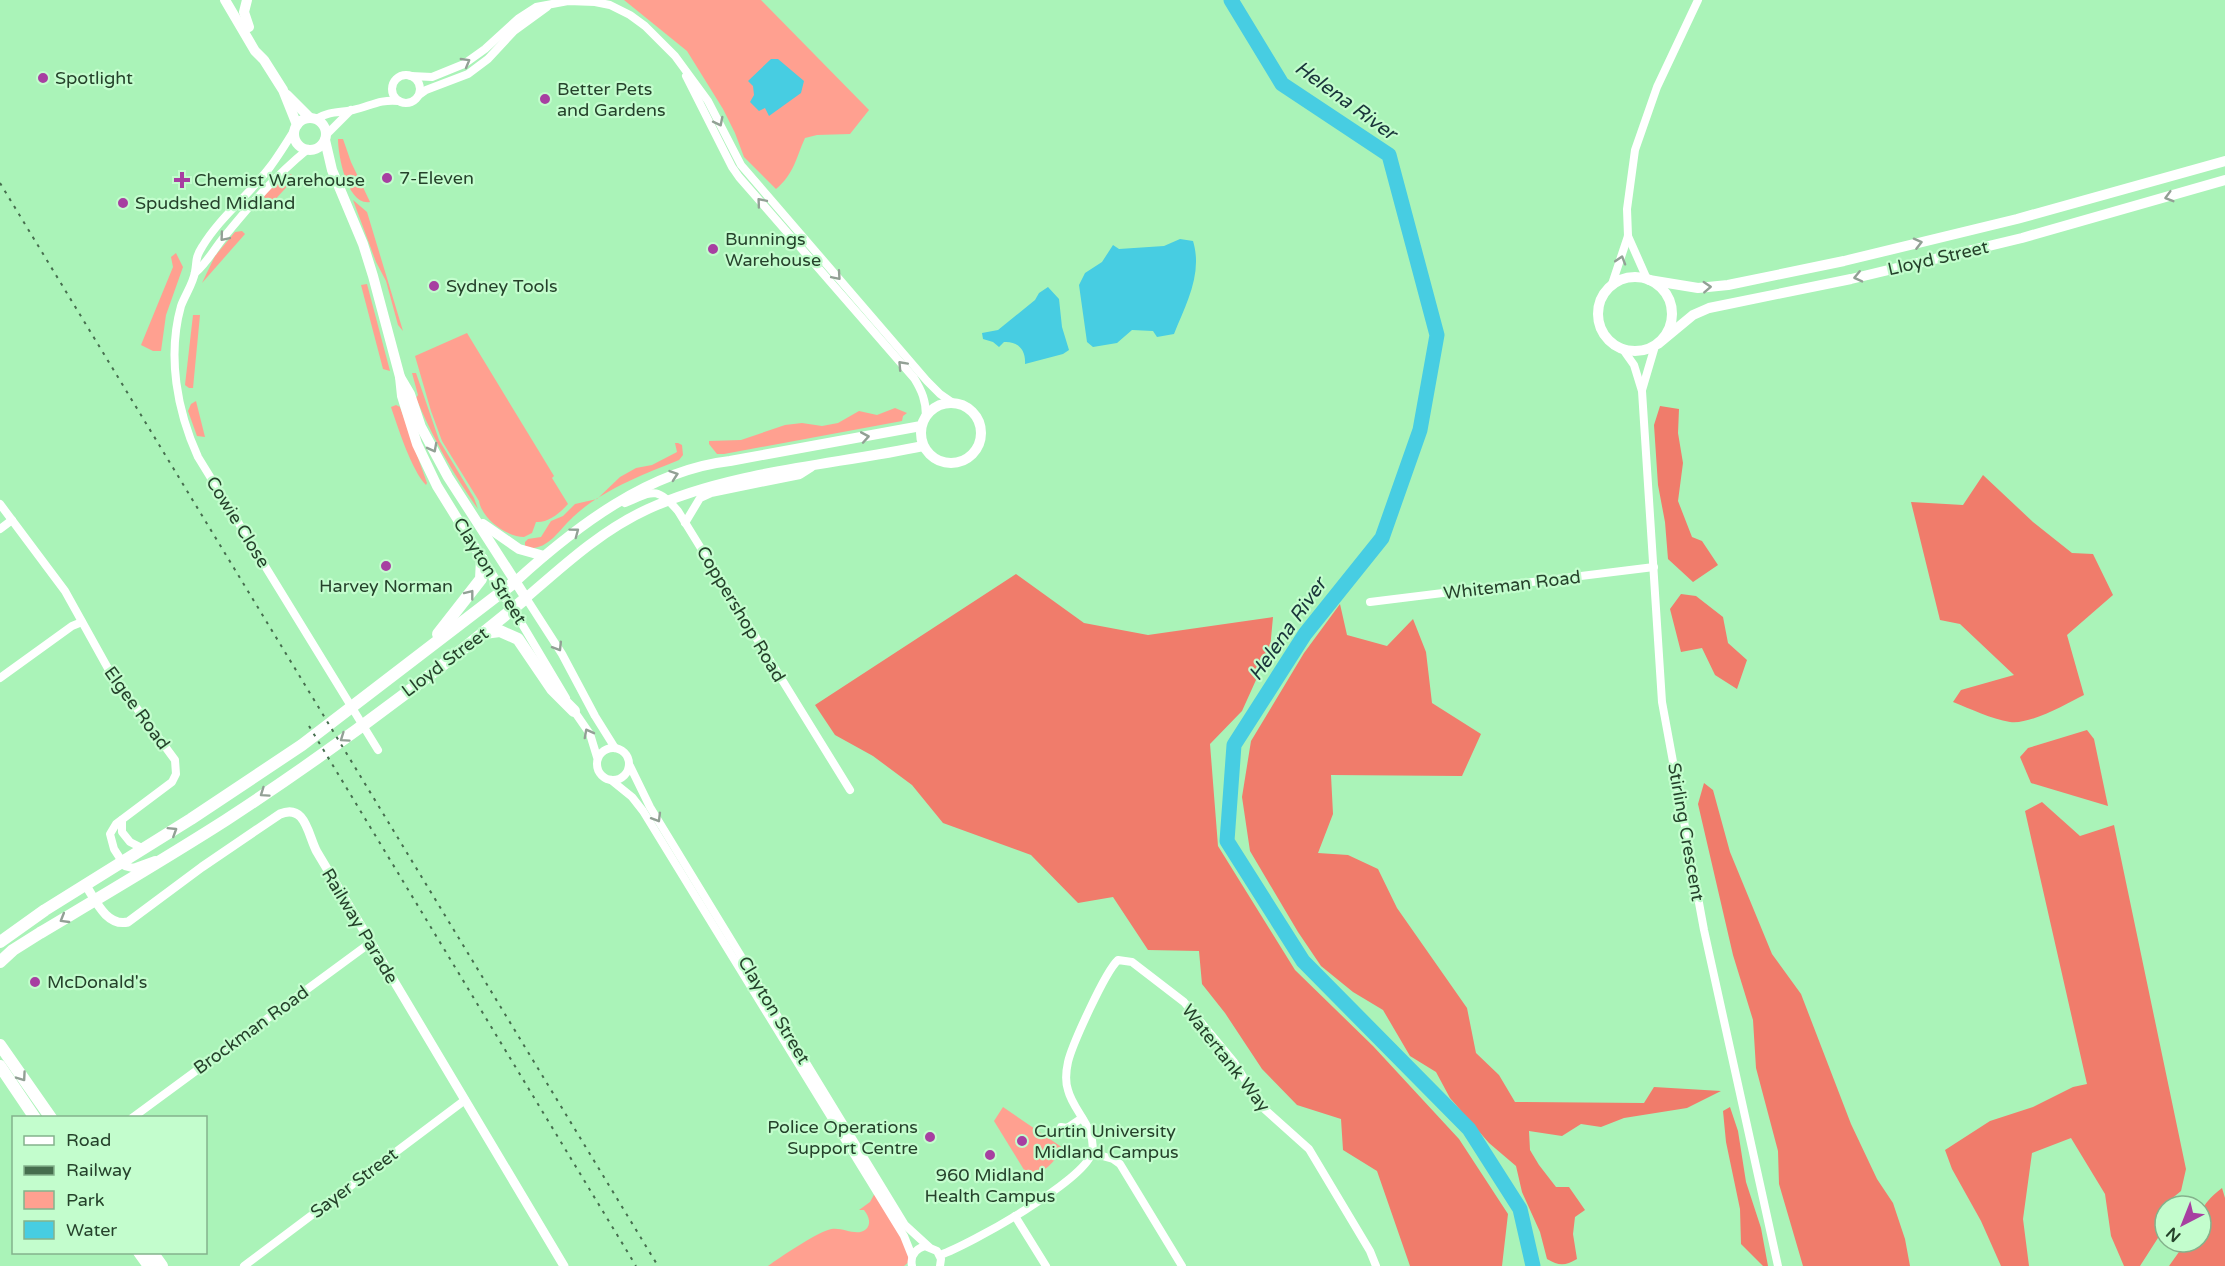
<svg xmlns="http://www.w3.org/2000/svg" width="2225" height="1266" font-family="'Varela Round',sans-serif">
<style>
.green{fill:#ffa090}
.forest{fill:#f07c6b}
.water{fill:#47cde2}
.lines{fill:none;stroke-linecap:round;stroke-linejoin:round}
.river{stroke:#47cde2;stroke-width:15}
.minor{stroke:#fff;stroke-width:8}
.tertiary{stroke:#fff;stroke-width:9}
.secondary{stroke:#fff;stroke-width:10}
.primary{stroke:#fff;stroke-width:12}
.trunk{stroke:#fff;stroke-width:12}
.rail{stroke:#466e4e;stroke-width:2;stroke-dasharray:3 6;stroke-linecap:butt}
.oneway{stroke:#92a095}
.poi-dot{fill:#a73fa1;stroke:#c3fdcd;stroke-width:2}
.labels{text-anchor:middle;stroke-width:4.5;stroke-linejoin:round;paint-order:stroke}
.poi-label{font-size:18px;fill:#25422b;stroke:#c3fdcd;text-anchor:start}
.street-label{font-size:18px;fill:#25422b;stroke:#c3fdcd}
.water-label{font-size:20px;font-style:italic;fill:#1a363b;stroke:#c3fdcd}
</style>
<rect width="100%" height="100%" fill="#aaf3b8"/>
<!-- green -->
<g class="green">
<path d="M624,0H761L869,110L850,134L817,135L805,138C796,158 794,174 776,189L744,157L735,133L723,109L687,51Z"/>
<path d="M338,139H343L351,162L370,202C347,206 338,155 338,139Z"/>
<path d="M284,174L287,176L291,174L295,178L270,205L267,203L264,196Z"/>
<path d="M353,200L367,212L403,331L398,325L386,281L376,262Z"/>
<path d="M242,231L245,234L202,283L215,256L235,232Z"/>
<path d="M176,253L183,267L166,315L161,351H153L141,345L173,267L171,257Z"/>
<path d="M367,284L390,371L383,369L361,285Z"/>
<path d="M193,315H200L193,388H189L185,385Z"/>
<path d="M467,333L554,476L552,478L568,504C560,513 548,523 536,522L532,533L524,537C507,537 482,519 479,501L442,441L431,411L415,356Z"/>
<path d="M412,373H416L439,440L474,498L478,509C452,472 434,440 416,398L418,395Z"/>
<path d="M196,401L205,437L197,436L188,411L191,404Z"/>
<path d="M396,405L400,407L427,483L426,485C412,471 398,428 391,407Z"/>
<path d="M895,408L907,413L903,416L902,421L724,454H717L709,444V441L741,440L785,425L802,423L822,426L838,423L859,411L877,415Z"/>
<path d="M675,443H678L682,445L683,455L679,460C644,474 600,491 573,517C557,532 548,551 525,548V542L528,539L541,537L551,521L563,516L575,504L597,499L620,477L636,468L652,465L677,452Z"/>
<path d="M1003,1107L1063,1148C1054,1163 1044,1172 1029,1178L994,1121Z"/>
<path d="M876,1191L912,1259L904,1266H768C780,1257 815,1234 828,1230C840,1225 855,1237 865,1230C872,1225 869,1216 864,1210H859L870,1202Z"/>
</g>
<!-- forest -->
<g class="forest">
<path d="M1660,406L1679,409L1678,433L1683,463L1678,501L1692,537L1702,541L1718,565L1693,582L1668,559L1665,522L1658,485L1654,425Z"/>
<path d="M1983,475L2033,522L2072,553L2093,554L2113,595L2067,635L2084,695C2066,704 2030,725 2010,722C1991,719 1971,709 1953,702L1961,690L2014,675L1960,624L1940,620L1911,502L1963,505Z"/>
<path d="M1016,574L1084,623L1148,635L1273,617L1270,649L1242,711L1210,744L1218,846L1295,970L1373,1046L1459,1139L1508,1214L1502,1266H1410L1377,1171L1343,1150L1341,1119L1297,1105L1262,1069L1225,1013L1202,984L1199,951L1148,950L1113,897L1078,903L1031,855L943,823L912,785L873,756L835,735L815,705Z"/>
<path d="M1681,594L1696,596L1723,617L1728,643L1747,660L1737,689L1715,675L1702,648L1681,652L1670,609Z"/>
<path d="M1340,604L1347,635L1387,646L1413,619L1426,652L1432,703L1481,734L1462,776L1331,775L1333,814L1318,853L1348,855L1378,869L1397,908L1467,1008L1476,1053L1499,1075L1515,1102L1644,1103L1654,1087L1721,1091L1687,1108L1624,1118L1601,1127L1581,1124L1562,1136L1529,1131L1530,1150L1539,1165L1556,1187H1569L1585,1210L1575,1217L1573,1234L1577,1259C1565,1266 1559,1266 1547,1259L1540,1232L1522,1192L1516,1166L1489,1143L1450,1098L1436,1072L1410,1056L1383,1010L1353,992L1321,966L1298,932L1250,851L1242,797L1251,741L1304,653Z"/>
<path d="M2087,730L2094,739L2108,806L2031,783L2020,757L2028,748Z"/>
<path d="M1704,783L1713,790L1730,852L1772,954L1801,994L1851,1124L1877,1179L1893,1203L1905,1239L1910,1266H1803L1779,1184L1778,1151L1756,1068L1753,1020L1733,955L1698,804Z"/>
<path d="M2042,802L2080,836L2114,825L2186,1169L2181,1191L2164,1205L2165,1227L2140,1266H2124L2111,1236L2105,1194L2071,1138L2032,1153L2023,1219L2029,1266H2001L1981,1221L1952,1169L1945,1150L1990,1121L2033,1107L2073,1087L2087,1084L2025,811Z"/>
<path d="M1730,1107L1738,1131L1746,1182L1761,1228L1768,1266H1763L1741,1244L1740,1209L1726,1142L1723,1111Z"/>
<path d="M2222,1188L2225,1198V1266H2169L2186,1242H2201C2201,1212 2197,1208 2222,1188Z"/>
</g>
<!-- water -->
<g class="water">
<path d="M771,59H778L804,81L801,93L769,116L765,108L759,111L750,102L754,95L753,86L748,81Z"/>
<path d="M1180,239L1193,241C1203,274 1186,304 1174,334L1157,337L1153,331L1132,330L1117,343L1093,347L1087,342L1079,285L1085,273L1102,262L1113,245L1119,249L1164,246Z"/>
<path d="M1048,287L1059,299L1062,327L1069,350L1063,354L1025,364C1026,350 1018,341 1004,342L999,347L993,342L983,339L982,333L998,330L1035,300L1039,293Z"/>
</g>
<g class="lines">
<!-- river -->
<path class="river" d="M1231,0L1282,84L1389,155L1437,335L1420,430L1382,538L1305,634L1234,745L1227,841L1303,961L1469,1129L1520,1209L1533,1266"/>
<!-- minor -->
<g class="minor">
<circle cx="406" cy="89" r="14"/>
<path d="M411,76L432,77L464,64L485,49L519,18L536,7L568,1L595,2L610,5L630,15L645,26L675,56L708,101L741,165L927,381L940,394L953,403"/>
<path d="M686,76L732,167L739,177L914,378C922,391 926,401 926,416"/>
<path d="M419,95L426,90L468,74L488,59L514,31L547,7"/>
<path d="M316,119C330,111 338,113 353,110C371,106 379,99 399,101"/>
<path d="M295,129C287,142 279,155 270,167C249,195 220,217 202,247C195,258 197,261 195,272C193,284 185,295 181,306C167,356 177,411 198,457L378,750"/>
<path d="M326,135L351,110"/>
<path d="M1628,236L1647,279"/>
<path d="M195,273C207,263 214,249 224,237C252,203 274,177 308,149"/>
<path d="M1612,284L1628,236L1627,209L1635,150L1657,87L1698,0"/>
<path d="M1622,348L1634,365L1642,391L1662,702L1704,930L1778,1266"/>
<path d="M1642,390L1655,346"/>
<path d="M625,503C652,492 656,485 678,511L850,790"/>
<path d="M0,504L65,591L110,672L175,760L176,774L172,782L116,824L110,834L114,849L125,866L133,868L155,860"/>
<path d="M685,523L700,498L711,493L800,475L811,468"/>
<path d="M0,529L12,520"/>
<path d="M526,598L562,654L595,716L615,748"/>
<path d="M1370,602L1654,567"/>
<path d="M513,609L566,698"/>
<path d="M0,678L72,626L82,622"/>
<path d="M572,708L590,734L597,757"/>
<circle cx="613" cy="764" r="16"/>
<path d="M630,766L650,807L905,1225L929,1247"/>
<path d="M611,780L632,797L643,811L904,1236L912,1256"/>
<path d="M122,820V832L130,842L144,849"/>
<path d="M132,1118L370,943"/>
<path d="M1061,1127L1067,1128L1082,1118"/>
<path d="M1092,1153L1113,1159L1120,1164L1182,1266"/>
<path d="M1015,1216L1046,1266"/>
<path d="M940,1255C969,1245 1086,1180 1092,1152C1097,1129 1073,1111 1068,1090C1065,1081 1066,1071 1068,1062C1072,1045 1105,972 1118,960L1132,962L1184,1002L1234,1062L1261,1106L1309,1149L1370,1251L1376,1266"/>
<path d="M244,1266L465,1100"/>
<path d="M912,1266C910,1256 915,1249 925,1246L937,1251L941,1259L940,1266"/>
</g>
<!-- tertiary -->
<path class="tertiary" d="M85,884C95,899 106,927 128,922L202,867L280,814C306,803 308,836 317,852L564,1266"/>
<!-- secondary -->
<g class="secondary">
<path d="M225,0L255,51L264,60L283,90L297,125"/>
<path d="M247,0L244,12L249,27"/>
<path d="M287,95L310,118"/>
<circle cx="310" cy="134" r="16"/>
<path d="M325,140L332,170L363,244L373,276L400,377L402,396L417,444L437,486L513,609"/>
<circle cx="1635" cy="314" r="37"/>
<path d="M1649,280L1698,288L1728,285L1844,261L2017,219L2225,161"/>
<path d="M1658,344L1693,315L1709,308L1851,279L2022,238L2225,180"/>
<path d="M400,377L410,394L421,427L448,477L526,598C564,565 602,530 648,509C730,471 834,465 923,446"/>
<circle cx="951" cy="433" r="30"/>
<path d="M483,524L519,549L544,556"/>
<path d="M516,581C574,528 649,470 730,461L921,426"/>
</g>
<!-- primary -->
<g class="primary">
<path d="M484,633L500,631L518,639L552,689L574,711"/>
<path d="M438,634L481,579L482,559"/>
<path d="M0,942L45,910L191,819L302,745L516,581"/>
<path d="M0,962L13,950L40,933C102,896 165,859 226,820C330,752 431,677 526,598"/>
</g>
<!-- trunk -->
<g class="trunk">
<path d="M0,1045L51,1118"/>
<path d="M0,1066L35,1118"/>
<path d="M139,1252L149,1266"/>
<path d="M152,1252L162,1266"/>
</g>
<!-- rail -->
<g class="rail">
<path d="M0,183L658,1266"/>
<path d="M309,726L636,1266"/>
</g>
</g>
<!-- one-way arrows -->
<defs><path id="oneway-chevron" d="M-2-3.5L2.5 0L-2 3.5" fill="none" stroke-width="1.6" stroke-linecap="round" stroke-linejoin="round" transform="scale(1.5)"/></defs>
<g class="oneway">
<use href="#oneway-chevron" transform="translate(466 62) rotate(-30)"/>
<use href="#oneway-chevron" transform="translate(719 122) rotate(63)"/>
<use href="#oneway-chevron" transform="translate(2169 197) rotate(164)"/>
<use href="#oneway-chevron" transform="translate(761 202) rotate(-130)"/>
<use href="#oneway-chevron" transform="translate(224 237) rotate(130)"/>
<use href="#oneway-chevron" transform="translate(1918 243) rotate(-14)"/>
<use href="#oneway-chevron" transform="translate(1621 260) rotate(-73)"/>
<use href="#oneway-chevron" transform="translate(837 276) rotate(49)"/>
<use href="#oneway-chevron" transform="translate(1858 277) rotate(167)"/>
<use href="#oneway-chevron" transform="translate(1707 287) rotate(-3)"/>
<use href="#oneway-chevron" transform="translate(902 365) rotate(-133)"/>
<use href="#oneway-chevron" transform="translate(865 437) rotate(-10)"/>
<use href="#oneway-chevron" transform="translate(433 448) rotate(62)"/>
<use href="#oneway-chevron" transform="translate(674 475) rotate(-19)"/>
<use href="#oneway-chevron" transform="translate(575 532) rotate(-37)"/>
<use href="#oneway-chevron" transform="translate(470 594) rotate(-52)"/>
<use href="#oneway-chevron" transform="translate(558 647) rotate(58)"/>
<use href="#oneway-chevron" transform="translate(588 733) rotate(-118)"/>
<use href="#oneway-chevron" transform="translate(344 738) rotate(145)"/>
<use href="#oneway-chevron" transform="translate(264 793) rotate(145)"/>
<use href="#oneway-chevron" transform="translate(657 818) rotate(59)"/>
<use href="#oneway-chevron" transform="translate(173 831) rotate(-32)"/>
<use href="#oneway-chevron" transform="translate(64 919) rotate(149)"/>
<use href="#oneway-chevron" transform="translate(22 1077) rotate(55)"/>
</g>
<!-- markers -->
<g class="poi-dot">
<circle cx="43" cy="78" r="6"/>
<circle cx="545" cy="99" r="6"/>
<circle cx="387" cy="178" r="6"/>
<path d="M179 171h6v6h6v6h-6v6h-6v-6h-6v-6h6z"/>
<circle cx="123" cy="203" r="6"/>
<circle cx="713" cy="249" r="6"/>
<circle cx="434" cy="286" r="6"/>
<circle cx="386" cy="566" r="6"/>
<circle cx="35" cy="982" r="6"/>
<circle cx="930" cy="1137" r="6"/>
<circle cx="1022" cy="1141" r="6"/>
<circle cx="990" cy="1155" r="6"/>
</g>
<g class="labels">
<!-- poi labels -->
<g class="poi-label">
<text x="55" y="84">Spotlight</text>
<text x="557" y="95">Better Pets<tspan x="557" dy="21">and Gardens</tspan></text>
<text x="399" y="184">7-Eleven</text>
<text x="194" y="186">Chemist Warehouse</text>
<text x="135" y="209">Spudshed Midland</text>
<text x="725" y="245">Bunnings<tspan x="725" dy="21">Warehouse</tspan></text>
<text x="446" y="292">Sydney Tools</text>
<text x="386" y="592" text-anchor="middle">Harvey Norman</text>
<text x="47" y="988">McDonald's</text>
<text x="918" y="1133" text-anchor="end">Police Operations<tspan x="918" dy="21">Support Centre</tspan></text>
<text x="1034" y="1137">Curtin University<tspan x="1034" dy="21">Midland Campus</tspan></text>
<text x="990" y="1181" text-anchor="middle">960 Midland<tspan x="990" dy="21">Health Campus</tspan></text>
</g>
<!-- street labels -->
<g class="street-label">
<text transform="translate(1938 258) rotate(-13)" y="6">Lloyd Street</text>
<text transform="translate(238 522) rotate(58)" y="6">Cowie Close</text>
<text transform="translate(490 571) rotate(58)" y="6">Clayton Street</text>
<text transform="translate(1512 585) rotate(-7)" y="6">Whiteman Road</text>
<text transform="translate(741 614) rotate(59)" y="6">Coppershop Road</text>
<text transform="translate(445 662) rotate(-37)" y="6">Lloyd Street</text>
<text transform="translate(137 708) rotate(54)" y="6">Elgee Road</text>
<text transform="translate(1686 832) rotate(80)" y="6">Stirling Crescent</text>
<text transform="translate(360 926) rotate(59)" y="6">Railway Parade</text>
<text transform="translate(774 1010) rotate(59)" y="6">Clayton Street</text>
<text transform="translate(251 1030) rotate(-36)" y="6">Brockman Road</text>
<text transform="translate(1226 1058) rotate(52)" y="6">Watertank Way</text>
<text transform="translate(354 1183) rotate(-37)" y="6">Sayer Street</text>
</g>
<!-- water labels -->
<g class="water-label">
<text transform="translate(1346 100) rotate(36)" y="7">Helena River</text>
<text transform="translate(1287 629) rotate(-55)" y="7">Helena River</text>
</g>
</g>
<!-- legend -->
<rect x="12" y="1116" width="195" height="138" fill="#c3fdcd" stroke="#84b28c" stroke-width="1.5"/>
<rect x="24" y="1136" width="30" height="9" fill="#ffffff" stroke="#84b28c" stroke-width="1.5"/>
<text x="66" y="1146" font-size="18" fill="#25422b">Road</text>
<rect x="24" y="1166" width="30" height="9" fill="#466e4e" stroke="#84b28c" stroke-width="1.5"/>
<text x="66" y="1176" font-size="18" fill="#25422b">Railway</text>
<rect x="24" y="1191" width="30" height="18" fill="#ffa090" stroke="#84b28c" stroke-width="1.5"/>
<text x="66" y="1206" font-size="18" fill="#25422b">Park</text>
<rect x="24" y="1221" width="30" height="18" fill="#47cde2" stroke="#84b28c" stroke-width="1.5"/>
<text x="66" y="1236" font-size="18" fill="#25422b">Water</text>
<!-- north arrow -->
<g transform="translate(2183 1224) rotate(222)"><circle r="28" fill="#c3fdcd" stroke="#84b28c" stroke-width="1.5"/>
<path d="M0-4.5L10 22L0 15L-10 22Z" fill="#a73fa1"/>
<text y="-9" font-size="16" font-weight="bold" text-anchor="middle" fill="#25422b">N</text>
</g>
</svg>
